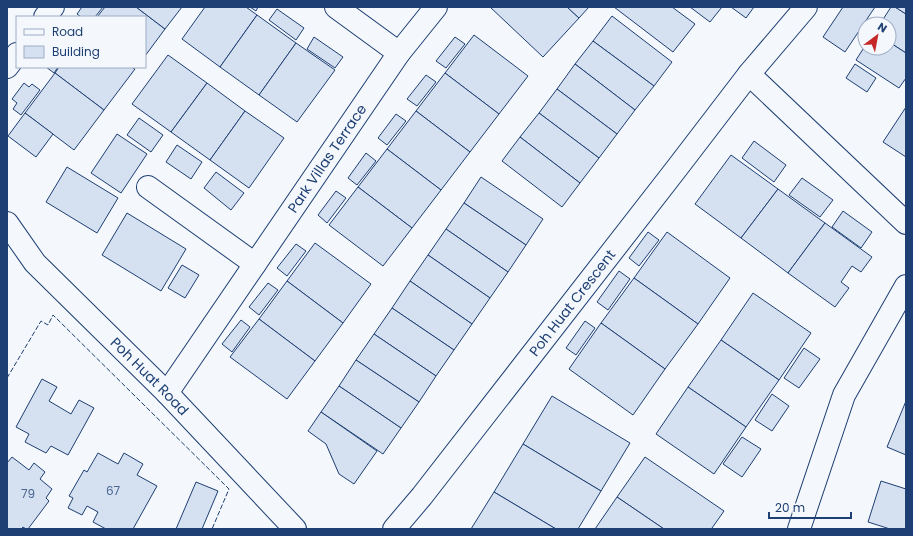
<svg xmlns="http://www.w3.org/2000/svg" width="913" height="536" font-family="Poppins,sans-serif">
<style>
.building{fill:#d5e0f0;stroke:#1d3f73}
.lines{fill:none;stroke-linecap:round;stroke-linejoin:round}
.street-casing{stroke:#1d3f73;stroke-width:24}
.street{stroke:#f4f7fb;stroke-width:22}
.fence{stroke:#1d3f73;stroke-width:1;stroke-dasharray:5 2;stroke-linecap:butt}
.labels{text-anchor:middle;stroke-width:3;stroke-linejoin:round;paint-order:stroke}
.number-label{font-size:12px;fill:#4b6792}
.street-label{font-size:14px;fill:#1d3f73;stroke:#f4f7fb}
</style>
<rect width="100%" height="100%" fill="#f4f7fb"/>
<!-- building -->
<g class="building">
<path d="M82,7H103L95,17H81L77,14Z"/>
<path d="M105,7H136L165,29L145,56V17H97Z"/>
<path d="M136,7H182L165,29Z"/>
<path d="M205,7H246L257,15L220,67L182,39Z"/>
<path d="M250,7H258L256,11Z"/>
<path d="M490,7H567L579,18L543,57Z"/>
<path d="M567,7H589L579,18Z"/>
<path d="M614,7H672L695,24L673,52Z"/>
<path d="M690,7H722L710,22Z"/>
<path d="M731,7H754L746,18Z"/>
<path d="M843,7H875L845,52L823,37Z"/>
<path d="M891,7H895L906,14V53L889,42V24H880Z"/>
<path d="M895,7H906V14Z"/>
<path d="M277,9L304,28L296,40L269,20Z"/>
<path d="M257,15L296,43L259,95L220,67Z"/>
<path d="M612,16L672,62L654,86L593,41Z"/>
<path d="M474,35L528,76L499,114L445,73Z"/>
<path d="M314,37L343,57L335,68L307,49Z"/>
<path d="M455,37L465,44L446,68L436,61Z"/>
<path d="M593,41L654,86L635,110L575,64Z"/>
<path d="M889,42L906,53V78L899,88L856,60L865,46V48H889Z"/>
<path d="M296,43L335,70L297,122L259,95Z"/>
<path d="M168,55L207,83L171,132L132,104Z"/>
<path d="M575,64L635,110L617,134L557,89Z"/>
<path d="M855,64L876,78L867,92L846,78Z"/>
<path d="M46,67H58L54,73Z"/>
<path d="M59,67H131L135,69L104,110L55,73Z"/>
<path d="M55,73L104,110L74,150L25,113Z"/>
<path d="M445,73L499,114L470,152L416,111Z"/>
<path d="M426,75L436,82L417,106L407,99Z"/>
<path d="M24,83L29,87L32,84L40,90L21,115L13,109L17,103L12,99Z"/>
<path d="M207,83L245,111L210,160L171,132Z"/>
<path d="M557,89L617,134L599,158L539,113Z"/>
<path d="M906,107V157L883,142Z"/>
<path d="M245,111L284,138L249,188L210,160Z"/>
<path d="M416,111L470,152L441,190L387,149Z"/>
<path d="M25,113L53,134L36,157L8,136Z"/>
<path d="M539,113L599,158L580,183L520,137Z"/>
<path d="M396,114L406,121L387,145L378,138Z"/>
<path d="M139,118L163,135L151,152L127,135Z"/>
<path d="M117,134L147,154L121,193L91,173Z"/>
<path d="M520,137L580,183L562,207L502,161Z"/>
<path d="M754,141L786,165L774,182L742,158Z"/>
<path d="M177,145L202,162L191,179L166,162Z"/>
<path d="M387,149L441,190L412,228L358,187Z"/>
<path d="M366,153L376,161L357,185L348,178Z"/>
<path d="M731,155L778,189L741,238L695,204Z"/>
<path d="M67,167L118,198L97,233L46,202Z"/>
<path d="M216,172L244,193L231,210L204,188Z"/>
<path d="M481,177L543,219L526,245L464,203Z"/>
<path d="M802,178L833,200L820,217L789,195Z"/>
<path d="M358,187L412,228L383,266L329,225Z"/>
<path d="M778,189L825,223L788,273L741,238Z"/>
<path d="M336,191L346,198L327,223L318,215Z"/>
<path d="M464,203L526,245L508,272L446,229Z"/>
<path d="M843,211L872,232L861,248L832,227Z"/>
<path d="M127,213L186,249L161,291L102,255Z"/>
<path d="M825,223L872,257L861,272L852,266L841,282L849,288L835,307L788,273Z"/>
<path d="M446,229L508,272L490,298L428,255Z"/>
<path d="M648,232L659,240L639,266L629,258Z"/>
<path d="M667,232L730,278L698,324L634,278Z"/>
<path d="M315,243L371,284L343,323L287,281Z"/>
<path d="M296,244L306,251L287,276L277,268Z"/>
<path d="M428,255L490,298L472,324L410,281Z"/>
<path d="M182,265L199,275L185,298L168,288Z"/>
<path d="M619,271L630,279L608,310L597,302Z"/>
<path d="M634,278L698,324L665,369L601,323Z"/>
<path d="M287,281L343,323L315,361L259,319Z"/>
<path d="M410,281L472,324L454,350L392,308Z"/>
<path d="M268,283L278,290L259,315L249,307Z"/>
<path d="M753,293L811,333L779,380L721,340Z"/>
<path d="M392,308L454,350L436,376L374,334Z"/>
<path d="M259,319L315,361L287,399L230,357Z"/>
<path d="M241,320L250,327L232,352L222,344Z"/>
<path d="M585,321L595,328L576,355L566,348Z"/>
<path d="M601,323L665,369L633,415L569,369Z"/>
<path d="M374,334L436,376L419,402L356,360Z"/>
<path d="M721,340L779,380L746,427L688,387Z"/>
<path d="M804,348L820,359L799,388L784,378Z"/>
<path d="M356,360L419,402L401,428L339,386Z"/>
<path d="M42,379L57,387L49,401L71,414L79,400L94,408L68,455L51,446L46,453L25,442L29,434L16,427Z"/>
<path d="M339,386L401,428L383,454L321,412Z"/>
<path d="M688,387L746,427L714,474L656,434Z"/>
<path d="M772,394L789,406L772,431L755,420Z"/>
<path d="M552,396L630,443L601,491L523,444Z"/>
<path d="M906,401V455L887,447Z"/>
<path d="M321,412L377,451L354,484L339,474L326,444L308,431Z"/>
<path d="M742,437L761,449L742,477L723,464Z"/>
<path d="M523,444L601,491L578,529H556L494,492Z"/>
<path d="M98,453L118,464L124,453L143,464L137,475L157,486L133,529H106L93,522L98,512L87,506L82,515L68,508L73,498L69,496L84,470L87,472Z"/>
<path d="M12,457L29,470L34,463L45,472L40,479L52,489L46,498L49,501L28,529H26L23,527L21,529H7V463Z"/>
<path d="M645,457L724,511L712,528L713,529H664L617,497Z"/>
<path d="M881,481L906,489V529H890L868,522Z"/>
<path d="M196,482L218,491L202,529H176Z"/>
<path d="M494,492L556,529H471Z"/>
<path d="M617,497L664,529H595Z"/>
</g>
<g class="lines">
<!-- street casing -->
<g class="street-casing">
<g id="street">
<path d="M336,7L399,53"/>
<path d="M45,17L53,7"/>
<path d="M7,67L17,54"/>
<path d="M749,74L906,223"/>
<path d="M148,187L255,264"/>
<path id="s1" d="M7,223L35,263L167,393L295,529"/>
<path id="s2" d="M167,393L399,53L436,7"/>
<path id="s3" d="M394,529L422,496L677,168L749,74L806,7"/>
<path d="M799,529L844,395L906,286"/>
</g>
</g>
<!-- street -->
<use href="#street" class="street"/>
<!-- fence -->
<path class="fence" d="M7,378L41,321L48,325L53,315L229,489L212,529"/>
</g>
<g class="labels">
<!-- number labels -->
<g class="number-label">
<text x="113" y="495">67</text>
<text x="28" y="498">79</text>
</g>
<!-- street labels -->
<g class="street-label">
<text dy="5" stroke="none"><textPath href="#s2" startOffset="284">Park Villas Terrace</textPath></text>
<text dy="5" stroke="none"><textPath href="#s3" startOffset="288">Poh Huat Crescent</textPath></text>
<text dy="5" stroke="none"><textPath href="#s1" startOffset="210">Poh Huat Road</textPath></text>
</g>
</g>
<!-- border -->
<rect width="913" height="536" fill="none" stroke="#1d3f73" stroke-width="16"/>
<!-- legend -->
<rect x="16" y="16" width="130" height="52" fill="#f4f7fb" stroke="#9eadc5"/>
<rect x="24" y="29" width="20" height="6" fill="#f4f7fb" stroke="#9eadc5"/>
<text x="52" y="36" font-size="12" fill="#1d3f73">Road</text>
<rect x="24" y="46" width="20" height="12" fill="#d5e0f0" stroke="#9eadc5"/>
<text x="52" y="56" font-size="12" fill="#1d3f73">Building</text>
<!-- north arrow -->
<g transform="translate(877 36) rotate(32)"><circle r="19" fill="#f4f7fb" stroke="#9eadc5"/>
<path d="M0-3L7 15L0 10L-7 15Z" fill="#c62828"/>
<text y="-6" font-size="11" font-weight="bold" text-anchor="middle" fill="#1d3f73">N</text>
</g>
<!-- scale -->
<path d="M769 512v6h82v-6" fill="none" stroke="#1d3f73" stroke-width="2"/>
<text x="775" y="512" font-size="12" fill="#1d3f73" stroke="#f4f7fb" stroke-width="3" paint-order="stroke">20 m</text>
</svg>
